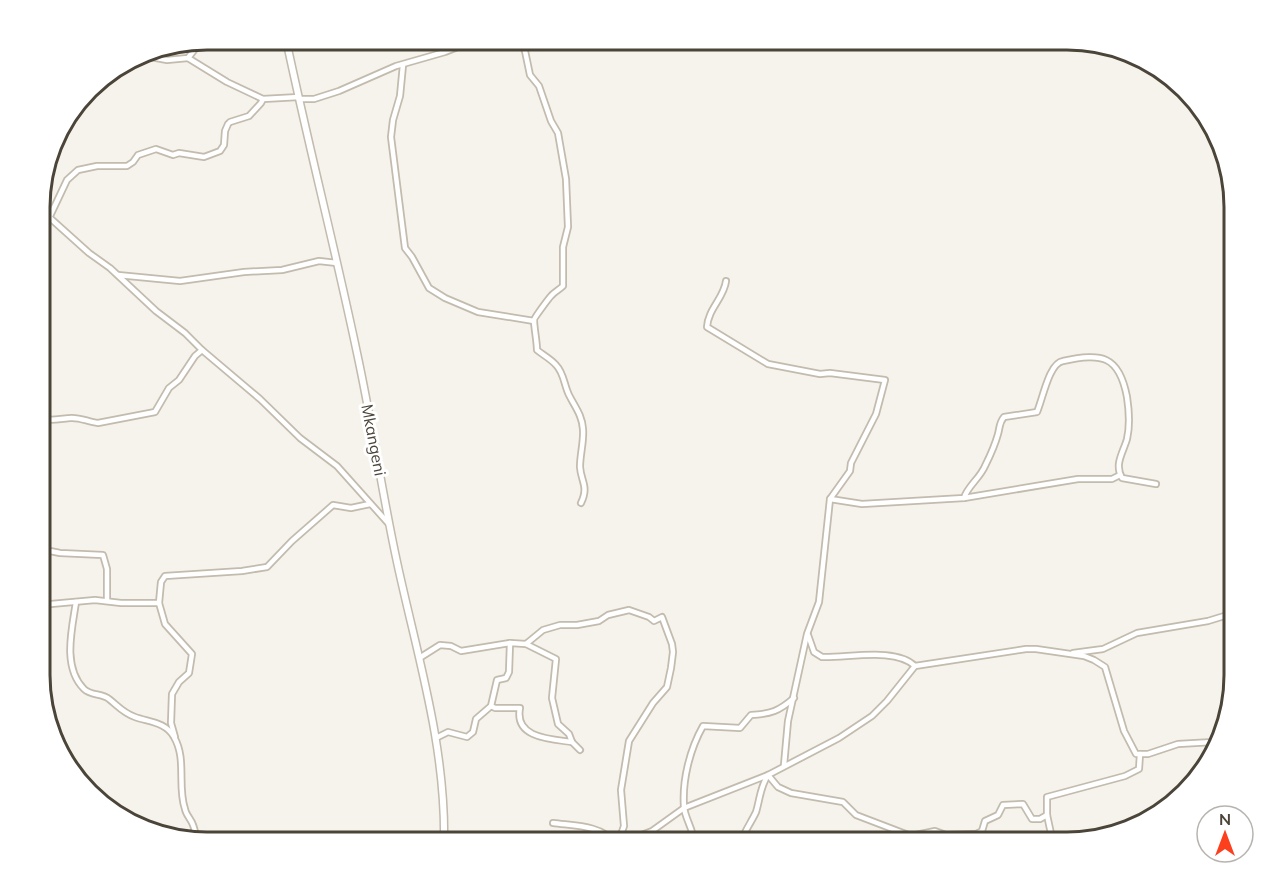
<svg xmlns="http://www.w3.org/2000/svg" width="1273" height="882" font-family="Mulish,sans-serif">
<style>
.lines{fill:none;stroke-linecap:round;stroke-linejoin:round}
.minor-casing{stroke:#c2bbae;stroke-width:8}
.tertiary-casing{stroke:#c2bbae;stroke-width:9}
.minor{stroke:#fff;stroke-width:4.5}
.tertiary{stroke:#fff;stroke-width:6}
.labels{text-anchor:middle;stroke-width:6;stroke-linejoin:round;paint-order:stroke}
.street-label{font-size:16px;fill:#4b4439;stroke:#fff}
.rim{fill:none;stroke:#4b4439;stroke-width:3}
</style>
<rect width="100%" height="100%" fill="#f6f3ec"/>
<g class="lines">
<!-- minor casing -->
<g class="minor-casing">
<g id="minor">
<path d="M519,39L525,51L530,75L539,86L551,121L558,133L566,179L568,227L563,247V286C559,290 554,292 551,296C549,298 534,318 534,320C534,327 537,342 537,350C543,355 551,359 556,365C564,373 564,385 569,395C575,407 582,415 583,429C584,442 580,454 580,467C581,482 589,486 581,503"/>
<path d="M140,55L167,60L188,58L195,49L201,46V40"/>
<path d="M188,58L227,82L263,99L299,97"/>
<path d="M403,65L400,96L393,120L391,137L405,248L412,257L429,288L445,298L478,312L534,321"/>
<path d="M299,99H314L339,91L396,66L445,52L478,39"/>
<path d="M40,229L50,216L67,180L78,170L97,166H127L133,162L138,155L156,149L173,155L179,153L204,157L220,151L224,145L225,131L228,124L230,122L249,116L261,103L263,99"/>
<path d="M118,275L180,281L244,272L282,270L319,261L337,263"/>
<path d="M726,281C724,298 708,309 707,327L768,364L820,374L830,373L885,380L876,414L851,463L850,471L830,499L819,602L807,634L788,721L784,765"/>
<path d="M202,350L260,399L300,438L337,466L388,523"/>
<path d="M40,419C55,421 57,419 70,418C80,417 88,422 98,423L155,412L169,388L179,380L195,356L202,350L185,333L156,311L110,268L89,253L40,209"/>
<path d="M964,498C967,487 980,478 985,466C990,456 995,445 998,434C1000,427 999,423 1004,417L1037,412C1043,398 1049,363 1063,361C1102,353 1119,355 1127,397C1129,410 1130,426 1127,439C1123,453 1114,464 1122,478L1156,484"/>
<path d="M830,499L862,504L964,498L1078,479H1112L1120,475"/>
<path d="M40,549L60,553L103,555L107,569V600"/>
<path d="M76,602C72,629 62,667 84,689C91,696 102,693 109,699C118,706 123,713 135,717C149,722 166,722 174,737C187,759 177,786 185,809C186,815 191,819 193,825C195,830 196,837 198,843"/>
<path d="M159,603L165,624L192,654L189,673L179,682L172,694L171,723L175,737"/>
<path d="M40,605L95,600L121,603H159L161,582L165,576L242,571L267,567L292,541L333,505L351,508L370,504"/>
<path d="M808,635L814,652L822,657C848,658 896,647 915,666"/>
<path d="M526,644L556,659L552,698L558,724L569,734L572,742L580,750"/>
<path d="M1073,653L1103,649L1137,633L1208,621L1234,613"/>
<path d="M421,657L440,645L451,646L461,651L510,643L526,644L543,630L560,625H577L599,621L608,615L629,610L649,617L654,621L662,617L672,644L673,652L671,668L667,687L653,703L629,741L621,790L624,826L618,843"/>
<path d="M491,706L495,708H520C514,738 550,739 572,742"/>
<path d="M436,738L448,732L467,737L473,732L476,719L491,706L497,680L506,678L509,672L510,643"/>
<path d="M553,823C576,826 600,825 616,843"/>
<path d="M621,843L652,831L684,808L768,775L839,738L872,716L887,701L915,666L1026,649H1036L1084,656L1094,660L1105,667L1124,731L1136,754H1148L1178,744L1213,742"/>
<path d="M694,843C694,830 685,819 684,807C682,780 690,749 703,726L740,728L751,715C771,714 779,711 794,698"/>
<path d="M741,843C744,831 751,823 756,812C760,799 760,787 768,775L778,787L791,793L843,802L856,815L911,836L935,831L946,835L976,834"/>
<path d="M979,843L976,834L982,831L985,821L998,815L1003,805L1023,804L1032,819H1040L1047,815"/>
<path d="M1053,843L1047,815V797L1125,776L1139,769L1140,754"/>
</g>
</g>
<!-- tertiary casing -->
<g class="tertiary-casing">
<path id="tertiary" d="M286,39C308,144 335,248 357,353C372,422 382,493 397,562C417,655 446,746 444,843"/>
</g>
<!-- minor -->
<use href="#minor" class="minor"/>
<!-- tertiary -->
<use href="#tertiary" class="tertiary"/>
</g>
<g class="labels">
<!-- street labels -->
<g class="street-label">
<text transform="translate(374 440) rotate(79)" y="6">Mkangeni</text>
</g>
</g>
<!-- crop -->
<path d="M0 0H1273V882H0ZM207 50H1067A157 157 0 0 1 1224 207V675A157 157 0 0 1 1067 832H207A157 157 0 0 1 50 675V207A157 157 0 0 1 207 50Z" fill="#fff" fill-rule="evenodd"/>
<path class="rim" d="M207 50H1067A157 157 0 0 1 1224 207V675A157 157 0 0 1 1067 832H207A157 157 0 0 1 50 675V207A157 157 0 0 1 207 50Z"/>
<!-- north arrow -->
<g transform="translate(1225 834)"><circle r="28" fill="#ffffff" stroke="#b7b4b0" stroke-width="1.5"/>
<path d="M0-4.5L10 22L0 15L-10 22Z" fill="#fc3f1d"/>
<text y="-9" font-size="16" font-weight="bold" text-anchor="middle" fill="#4b4439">N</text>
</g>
</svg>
